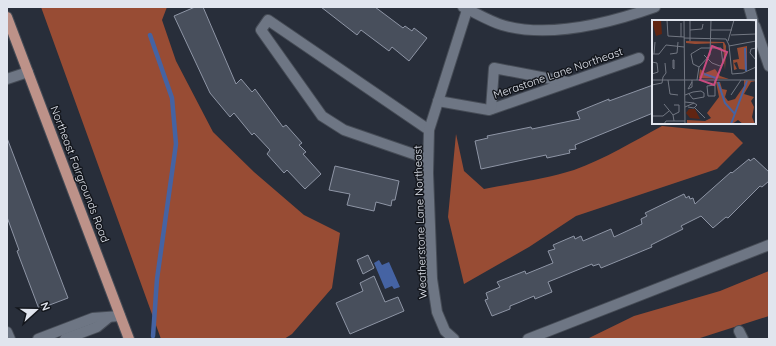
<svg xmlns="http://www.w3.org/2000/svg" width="776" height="346" font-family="Quicksand,sans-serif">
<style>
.forest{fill:#984c34}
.water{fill:#4563a3}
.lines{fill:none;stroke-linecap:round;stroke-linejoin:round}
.stream{stroke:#4563a3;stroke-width:4.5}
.building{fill:#484f5c;stroke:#8e95a5}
.minor-casing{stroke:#464c56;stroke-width:12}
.major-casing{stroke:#464c56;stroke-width:12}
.minor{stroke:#6e7684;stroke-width:10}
.major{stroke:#bd9289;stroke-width:10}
.labels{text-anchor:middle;stroke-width:3;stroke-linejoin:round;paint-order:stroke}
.street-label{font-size:11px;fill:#e1e5ee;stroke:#13161c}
.inset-river{fill:none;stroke:#4563a3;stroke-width:2}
.inset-road{fill:none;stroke:#727782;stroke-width:1}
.view{fill:#ca4b80;fill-opacity:0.15;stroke:#ca4b80;stroke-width:2}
.inset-edge{fill:none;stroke:#e1e5ee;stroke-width:2}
</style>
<rect width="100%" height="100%" fill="#282e3a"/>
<!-- forest -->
<g class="forest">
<path d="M41,7H167L162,20L176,61L213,132L254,172L304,215L340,233L332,288L292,334L284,339H161Z"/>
<path d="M662,126L733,133L743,143L717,169L576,216L529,247L464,284L448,217L456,134L464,171L484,189C514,183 546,179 574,170C605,159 634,141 662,126Z"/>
<path d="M769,271V316L697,339H587L634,316L720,291Z"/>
</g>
<!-- water -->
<path class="water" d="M379,260L382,265L389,262L400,287L394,289L392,286L385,289L374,263Z"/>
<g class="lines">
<!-- stream -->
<path class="stream" d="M150,35L172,98L176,144L157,279L153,336"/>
</g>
<!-- building -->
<g class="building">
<path d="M195,7H203L236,84L241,79L252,92L255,89L283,127L286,125L302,143L299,145L306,152L303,154L321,174L305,189L287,170L284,173L267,154L270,150L254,133L252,135L234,113L230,117L210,93L174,16Z"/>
<path d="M321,7H375L403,28L405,26L412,31L414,28L427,38L409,61L392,47L389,51L361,30L357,35Z"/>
<path d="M653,85V113L575,145L576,149L569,150L570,153L547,158L546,155L481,169L475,141L488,138L487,136L531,127L532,129L580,119L577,112L609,99V101Z"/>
<path d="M7,138L68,298L39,309L17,251L19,250L7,217Z"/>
<path d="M754,158L769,172V181L762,187L760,186L728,218L726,217L713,228L701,216L681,226L683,229L651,245L652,247L601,268L599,264L593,266L592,264L548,282L552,292L535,299L534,296L520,302L510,306V309L492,316L485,300L488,299L486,293L500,287L497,282L525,271L526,274L553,263L548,251L555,249L553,245L574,236L575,239L581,236L583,241L611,229L614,237L642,224L641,219L647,216L645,213L684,194L686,198L689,196L690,199L693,198L695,204L731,172L732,173L749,159L750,161Z"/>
<path d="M335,166L399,181L395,200H392L391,206L376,202L374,211L347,205L350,194L329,190Z"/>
<path d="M368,255L374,268L363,274L357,260Z"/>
<path d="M374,276L385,302L398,297L404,311L350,334L336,303L363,291L360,283Z"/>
</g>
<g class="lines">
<!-- minor casing -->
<g class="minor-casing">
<g id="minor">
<path d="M463,7C476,13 489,21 502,25C550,39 610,23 655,7"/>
<path d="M749,7L753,21"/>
<path d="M755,26L769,66"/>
<path d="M7,79L28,72"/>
<path d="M438,101L489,110L639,58"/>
<path d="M491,109L494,68L567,82"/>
<path d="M428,159L344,130L322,116L261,30L268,20L429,130"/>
<path d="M739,331L743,339"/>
<path d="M7,332L10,339"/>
<path d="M38,339L93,318L120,316"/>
<path d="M65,339L97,327L108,318"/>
<path d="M454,339L445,331L437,312L432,279L428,173L429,130L468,7"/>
<path d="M528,339L769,245"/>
</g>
</g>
<!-- major casing -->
<g class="major-casing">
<path id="major" d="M7,17L129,339"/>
</g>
<!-- minor -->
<use href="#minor" class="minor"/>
<!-- major -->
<use href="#major" class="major"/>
</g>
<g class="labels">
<!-- street labels -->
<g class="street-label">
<text transform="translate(558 73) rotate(-19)" y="4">Merastone Lane Northeast</text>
<text transform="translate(80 174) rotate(69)" y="4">Northeast Fairgrounds Road</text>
<text transform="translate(420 222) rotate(-92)" y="4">Weatherstone Lane Northeast</text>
</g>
</g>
<!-- overview -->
<g transform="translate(652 20)">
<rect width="104" height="104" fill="#282e3a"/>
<path d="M9,0L10,14L4,16L0,1ZM37,89H43L48,99L38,98L34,93Z" fill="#612512"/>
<path d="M34,21L72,22L74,26L73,50L71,23L43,24L34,23ZM95,26V50L87,49L85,42L82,43L85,49L82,50L81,40L87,39L85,28ZM48,49L53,53L63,49L68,56L77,59L47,58ZM92,60L104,61L99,62L92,74L102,77L99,81L102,87L100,97L103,104H91L86,100L80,104H35V100L53,101L59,98L55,93L67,77L64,62H68L70,69L75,70L73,77L76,81L83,79L92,66Z" fill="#984c34"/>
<path class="inset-river" d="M93,28L94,51M52,54L64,58M66,62L73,83L83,94M79,104L95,61"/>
<path class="inset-road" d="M15,0L16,16L32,17M32,0L33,104M91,0L104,1M38,10L50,9L51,4M59,10H80M79,15L104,14M29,17V3M32,18L74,19L77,25L80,54L91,53L104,47M38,21V0M76,21L82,0M77,26L104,21M104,28L99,29L98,33L104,40M0,34H7L14,25L32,27M2,34L3,22M18,34L25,33L26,22M21,40H22V49L21,48ZM0,42L5,43L6,52L0,54M47,47L41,44L39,34L49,28H69L71,44L68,46L60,43L52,35M0,60H104M16,60L18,74L26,75M40,60V67L36,69L40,62M45,60L47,47L58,35L59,0M0,65L10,63L11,57L14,53L13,43M63,65L55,66L56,76H63V60M33,75L41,72L49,71L52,73V77L41,79L37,74M79,75L89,60M33,82L42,83L33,87M12,84L21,95L22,101M36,87L42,88L45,85L42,83M43,88L53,98M21,95L27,92V85H22M0,96H11L17,91M12,104L14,101H33"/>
<path class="view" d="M60,26L75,32L62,65L48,60Z"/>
<rect width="104" height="104" class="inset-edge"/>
</g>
<!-- border -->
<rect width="776" height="346" fill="none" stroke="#e1e5ee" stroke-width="16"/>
<!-- north arrow -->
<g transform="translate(36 310) rotate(69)" stroke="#13161c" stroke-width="3" paint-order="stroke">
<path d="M0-3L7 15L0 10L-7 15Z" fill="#e1e5ee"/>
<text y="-6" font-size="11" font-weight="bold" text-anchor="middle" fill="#e1e5ee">N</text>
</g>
</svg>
